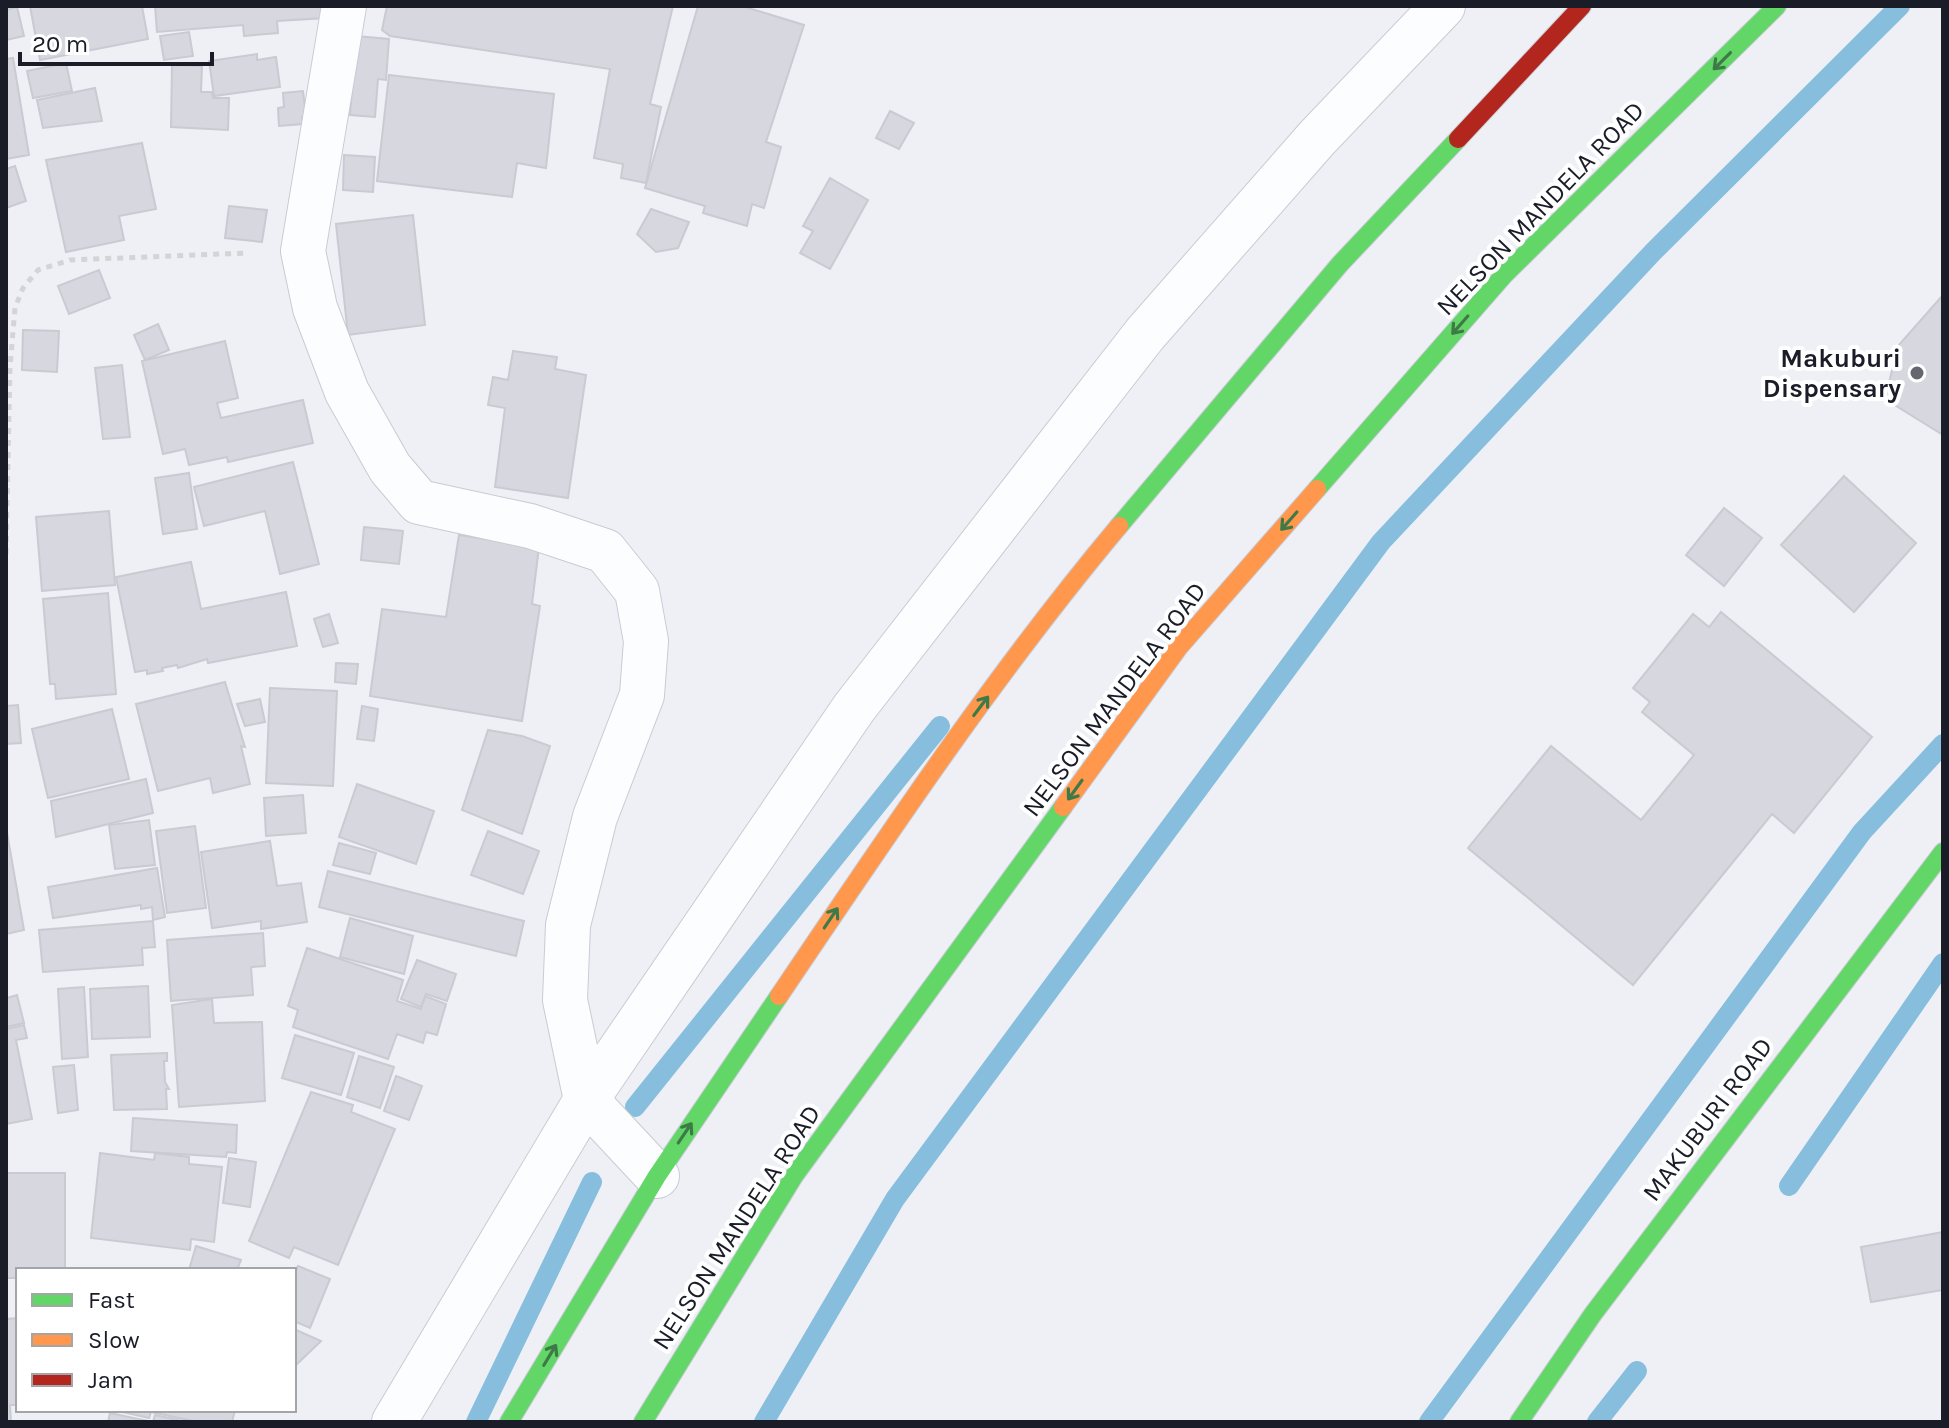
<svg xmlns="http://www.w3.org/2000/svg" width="1949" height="1428" font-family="Karla,sans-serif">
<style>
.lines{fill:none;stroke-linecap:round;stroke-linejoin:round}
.stream{stroke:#87bedd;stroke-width:20}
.building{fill:#d7d7e0;stroke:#cacad2;stroke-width:2}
.street-casing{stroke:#c8cbd4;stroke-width:46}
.fast-casing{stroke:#c8cbd4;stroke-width:20}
.slow-casing{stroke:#c8cbd4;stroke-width:20}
.jam-casing{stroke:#c8cbd4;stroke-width:20}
.path{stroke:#d4d4d7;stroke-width:5;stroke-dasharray:6 6;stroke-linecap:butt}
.street{stroke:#fcfdfe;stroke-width:44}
.fast{stroke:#63d668;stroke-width:18}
.slow{stroke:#ff974d;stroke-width:18}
.jam{stroke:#b3261e;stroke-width:18}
.oneway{stroke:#3e7a48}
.poi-dot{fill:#646770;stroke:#fff;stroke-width:3}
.labels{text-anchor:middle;stroke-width:8;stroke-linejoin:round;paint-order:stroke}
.street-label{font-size:26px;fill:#1a1d28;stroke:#fff}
.poi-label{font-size:26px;font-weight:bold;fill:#1a1d28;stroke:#fff;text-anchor:end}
</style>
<rect width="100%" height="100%" fill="#eef0f6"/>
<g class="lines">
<!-- stream -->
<g class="stream">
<path d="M635,1107L940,726"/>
<path d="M1789,1186L1943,963"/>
<path d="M476,1422L592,1182"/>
<path d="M764,1422L895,1199L1381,542L1654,251L1900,6"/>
<path d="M1429,1422L1862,832L1943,744"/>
<path d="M1597,1422L1637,1371"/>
</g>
</g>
<!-- building -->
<g class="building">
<path d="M30,6H142L148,39L40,60Z"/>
<path d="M155,6H325L326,18L277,21L278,33L244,36L243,25L157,32Z"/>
<path d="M387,6H673L650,104L661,107L646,183L621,178L623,164L594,158L610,69L390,36L382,30Z"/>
<path d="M698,6H742L804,25L766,142L781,147L764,208L752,204L747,226L703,213L705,206L645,188Z"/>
<path d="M17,7L24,36L6,40V10Z"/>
<path d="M189,32L193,56L164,60L160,36Z"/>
<path d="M356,36L389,39L386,80L378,79L375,117L350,115Z"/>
<path d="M257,54V60L276,57L280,87L214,96L209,61Z"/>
<path d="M13,58L29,155L6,159V59Z"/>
<path d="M66,63L72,91L33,98L27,71Z"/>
<path d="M172,65L202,66L201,92H212L213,98H229L228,130L171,127Z"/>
<path d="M389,75L554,94L546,168L517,163L512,197L377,181Z"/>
<path d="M95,88L102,121L43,128L37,100Z"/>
<path d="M303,91L306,117H302L303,124L279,126L278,108L284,107L283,93Z"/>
<path d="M890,111L914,123L899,149L876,138Z"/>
<path d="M142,143L156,209L119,216L124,240L66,252L46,160Z"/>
<path d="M344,155L375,157L373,192L343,190Z"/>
<path d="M15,166L26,201L6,208V169Z"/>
<path d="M830,178L868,200L830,269L800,253L813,231L803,226Z"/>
<path d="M229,206L267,210L262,242L225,238Z"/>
<path d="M651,209L689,222L678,248L656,252L637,234Z"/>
<path d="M413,215L425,325L348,335L336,224Z"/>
<path d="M99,270L110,298L69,314L58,286Z"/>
<path d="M1943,295V435L1885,399L1898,346Z"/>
<path d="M158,324L169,350L145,360L134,335Z"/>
<path d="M23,330L59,331L57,372L22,370Z"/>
<path d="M225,341L238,398L217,403L221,418L303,400L313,443L228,462L227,457L189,465L185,449L163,454L142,361Z"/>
<path d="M513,351L557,357L555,369L586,375L568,498L495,487L505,408L488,405L493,377L508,380Z"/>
<path d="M122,365L130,437L103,439L95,368Z"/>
<path d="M293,462L319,564L280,574L265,511L204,526L194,487Z"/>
<path d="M189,473L197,529L163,534L155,478Z"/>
<path d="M1844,476L1916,543L1854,612L1781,545Z"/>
<path d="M1724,508L1762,538L1724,586L1686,555Z"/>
<path d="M109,511L115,585L42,591L36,517Z"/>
<path d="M364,527L403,531L399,564L361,560Z"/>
<path d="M459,535L539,547L532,604L540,606L522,721L370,696L382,609L446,617Z"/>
<path d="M191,562L201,609L286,592L297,646L208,663L207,659L178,668L177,665L162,668L163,671L147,674V670L135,672L116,577Z"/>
<path d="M108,593L116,694L56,699L55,684H50L43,599Z"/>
<path d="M1721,612L1872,737L1794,833L1772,814L1633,985L1468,848L1551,746L1641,820L1694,755L1642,712L1650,702L1633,688L1693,614L1709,627Z"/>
<path d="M329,614L338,643L323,647L314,619Z"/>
<path d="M336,663L358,664L356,684L335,682Z"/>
<path d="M225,682L245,747L241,746L250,784L213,793L210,778L158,791L136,704Z"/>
<path d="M270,688L337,691L333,786L266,783Z"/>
<path d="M260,699L265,722L245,726L237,704Z"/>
<path d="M18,705L21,743L6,744V706Z"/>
<path d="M362,706L378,709L374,741L357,739Z"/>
<path d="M112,709L129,779L48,798L32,729Z"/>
<path d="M488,730L522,736L550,746L522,834L462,810Z"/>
<path d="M146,779L153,813L56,837L51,801Z"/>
<path d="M357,784L434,811L416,864L339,837Z"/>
<path d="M303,795L306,833L266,836L264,798Z"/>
<path d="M149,820L155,865L115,869L109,825Z"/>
<path d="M195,826L206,908L167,913L156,831Z"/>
<path d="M6,827L24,930L6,934Z"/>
<path d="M488,831L539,851L523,894L471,875Z"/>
<path d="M270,841L277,886L301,883L307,922L261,929V921L212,928L201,852Z"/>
<path d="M339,843L376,853L370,874L333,865Z"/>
<path d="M157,868L165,917L153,920L152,907L141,909V905L53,918L48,887Z"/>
<path d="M328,871L524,921L516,956L319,907Z"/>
<path d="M350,918L413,936L404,974L340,957Z"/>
<path d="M153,921L155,947L142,948L143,965L43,972L39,930Z"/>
<path d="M263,933L265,966L251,967L253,995L171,1001L167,940Z"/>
<path d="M307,948L403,980L397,1001L421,1009L425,996L446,1004L437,1035L426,1032L423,1043L397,1034L388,1059L293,1027L298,1010L288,1006Z"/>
<path d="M417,960L456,974L447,1001L426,994L421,1007L401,999Z"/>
<path d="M148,986L150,1037L92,1039L90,989Z"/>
<path d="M84,987L88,1057L62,1059L58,989Z"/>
<path d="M6,992L7,998L17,995L24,1023L6,1027Z"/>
<path d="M212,999L214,1023L262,1022L265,1101L179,1107L172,1005Z"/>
<path d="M24,1025L27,1038L16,1040L32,1119L6,1124V1029Z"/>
<path d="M295,1035L354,1053L341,1095L282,1078Z"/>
<path d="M167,1053V1061H164L165,1082L169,1089H166L167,1109L114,1110L111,1055Z"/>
<path d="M359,1056L394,1067L380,1108L347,1097Z"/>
<path d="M74,1065L78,1110L58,1113L53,1067Z"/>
<path d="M396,1076L422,1086L409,1120L384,1111Z"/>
<path d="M311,1092L353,1105L351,1112L395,1129L338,1265L294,1247L289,1258L249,1241Z"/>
<path d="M133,1118L237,1125L236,1153L227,1152L226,1157L131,1151Z"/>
<path d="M100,1153L154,1160L155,1153L189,1157V1164L222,1167L214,1242L191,1239L190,1250L91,1238Z"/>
<path d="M229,1158L256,1162L250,1207L223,1203Z"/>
<path d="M6,1173H65V1270H18V1278H6Z"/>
<path d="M1943,1232V1290L1871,1302L1861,1247Z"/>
<path d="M196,1246L241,1260L237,1270H189Z"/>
<path d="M298,1266L330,1279L310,1328L294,1321V1275Z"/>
<path d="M18,1318V1405H10L11,1422H6V1319Z"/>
<path d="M294,1329L321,1341L296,1365L294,1364Z"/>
<path d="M114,1410H235L232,1422H197L151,1412L149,1418Z"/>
<path d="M110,1413L148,1421V1422H108Z"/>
<path d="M155,1415L187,1422H153Z"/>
</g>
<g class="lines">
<!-- street casing -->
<g class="street-casing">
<g id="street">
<path d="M344,6L303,251L315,308L347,392L390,468L419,502L530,526L605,551L637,591L646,641L642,695L595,817L568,925L565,1000L586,1100L657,1176"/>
<path d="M394,1422L586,1100L854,708L1145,334L1317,138L1443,6"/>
</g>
</g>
<!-- fast casing -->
<g class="fast-casing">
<g id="fast">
<path d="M1317,489L1504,275L1777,6"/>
<path d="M1119,526L1340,264L1458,139"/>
<path d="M509,1422L657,1176L779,996"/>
<path d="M643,1422L794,1176L1063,807"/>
<path d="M1519,1422L1593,1314L1943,852"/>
</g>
</g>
<!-- slow casing -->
<g class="slow-casing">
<g id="slow">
<path d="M1063,807L1179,647L1317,489"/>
<path d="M779,996C887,836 995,674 1119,526"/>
</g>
</g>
<!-- jam casing -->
<g class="jam-casing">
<path id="jam" d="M1458,139L1582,6"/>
</g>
<!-- path -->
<path class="path" d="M6,554L10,367L15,308L23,288L38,270L70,260L247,253"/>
<!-- street -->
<use href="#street" class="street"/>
<!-- fast -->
<use href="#fast" class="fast"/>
<!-- slow -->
<use href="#slow" class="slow"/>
<!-- jam -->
<use href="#jam" class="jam"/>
</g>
<!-- one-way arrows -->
<defs><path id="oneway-shaft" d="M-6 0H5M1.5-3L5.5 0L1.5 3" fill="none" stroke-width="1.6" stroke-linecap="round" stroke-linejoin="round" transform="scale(2)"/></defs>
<g class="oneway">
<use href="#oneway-shaft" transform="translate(1722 61) rotate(135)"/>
<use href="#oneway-shaft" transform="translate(1460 325) rotate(131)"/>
<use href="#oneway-shaft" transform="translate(1289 521) rotate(131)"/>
<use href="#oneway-shaft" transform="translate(981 706) rotate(-53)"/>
<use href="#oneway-shaft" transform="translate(1075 790) rotate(126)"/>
<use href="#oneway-shaft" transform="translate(831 918) rotate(-56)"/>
<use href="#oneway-shaft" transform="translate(685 1133) rotate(-56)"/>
<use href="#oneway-shaft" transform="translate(550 1355) rotate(-59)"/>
</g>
<!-- markers -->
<circle class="poi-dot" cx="1917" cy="373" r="8"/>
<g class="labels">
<!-- street labels -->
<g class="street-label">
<text transform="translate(1540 208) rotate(-46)" y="9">NELSON MANDELA ROAD</text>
<text transform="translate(1114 699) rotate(-53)" y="9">NELSON MANDELA ROAD</text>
<text transform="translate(1707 1119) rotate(-53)" y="9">MAKUBURI ROAD</text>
<text transform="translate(736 1227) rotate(-57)" y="9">NELSON MANDELA ROAD</text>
</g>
<!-- poi labels -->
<g class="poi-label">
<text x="1901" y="367">Makuburi<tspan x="1901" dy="30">Dispensary</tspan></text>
</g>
</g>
<!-- border -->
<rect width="1949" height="1428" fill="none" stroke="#1a1d28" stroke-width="16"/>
<!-- legend -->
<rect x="16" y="1268" width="280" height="144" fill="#ffffff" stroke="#a3a5a9" stroke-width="2"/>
<rect x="32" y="1294" width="40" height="12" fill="#63d668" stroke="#a3a5a9" stroke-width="2"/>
<text x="88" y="1308" font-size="24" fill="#1a1d28">Fast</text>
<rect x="32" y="1334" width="40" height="12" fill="#ff974d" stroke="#a3a5a9" stroke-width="2"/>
<text x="88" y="1348" font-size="24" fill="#1a1d28">Slow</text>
<rect x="32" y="1374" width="40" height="12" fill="#b3261e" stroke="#a3a5a9" stroke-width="2"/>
<text x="88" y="1388" font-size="24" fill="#1a1d28">Jam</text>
<!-- scale -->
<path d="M20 52v12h192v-12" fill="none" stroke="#1a1d28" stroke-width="4"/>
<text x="32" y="52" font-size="24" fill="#1a1d28" stroke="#ffffff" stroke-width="6" paint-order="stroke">20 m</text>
</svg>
